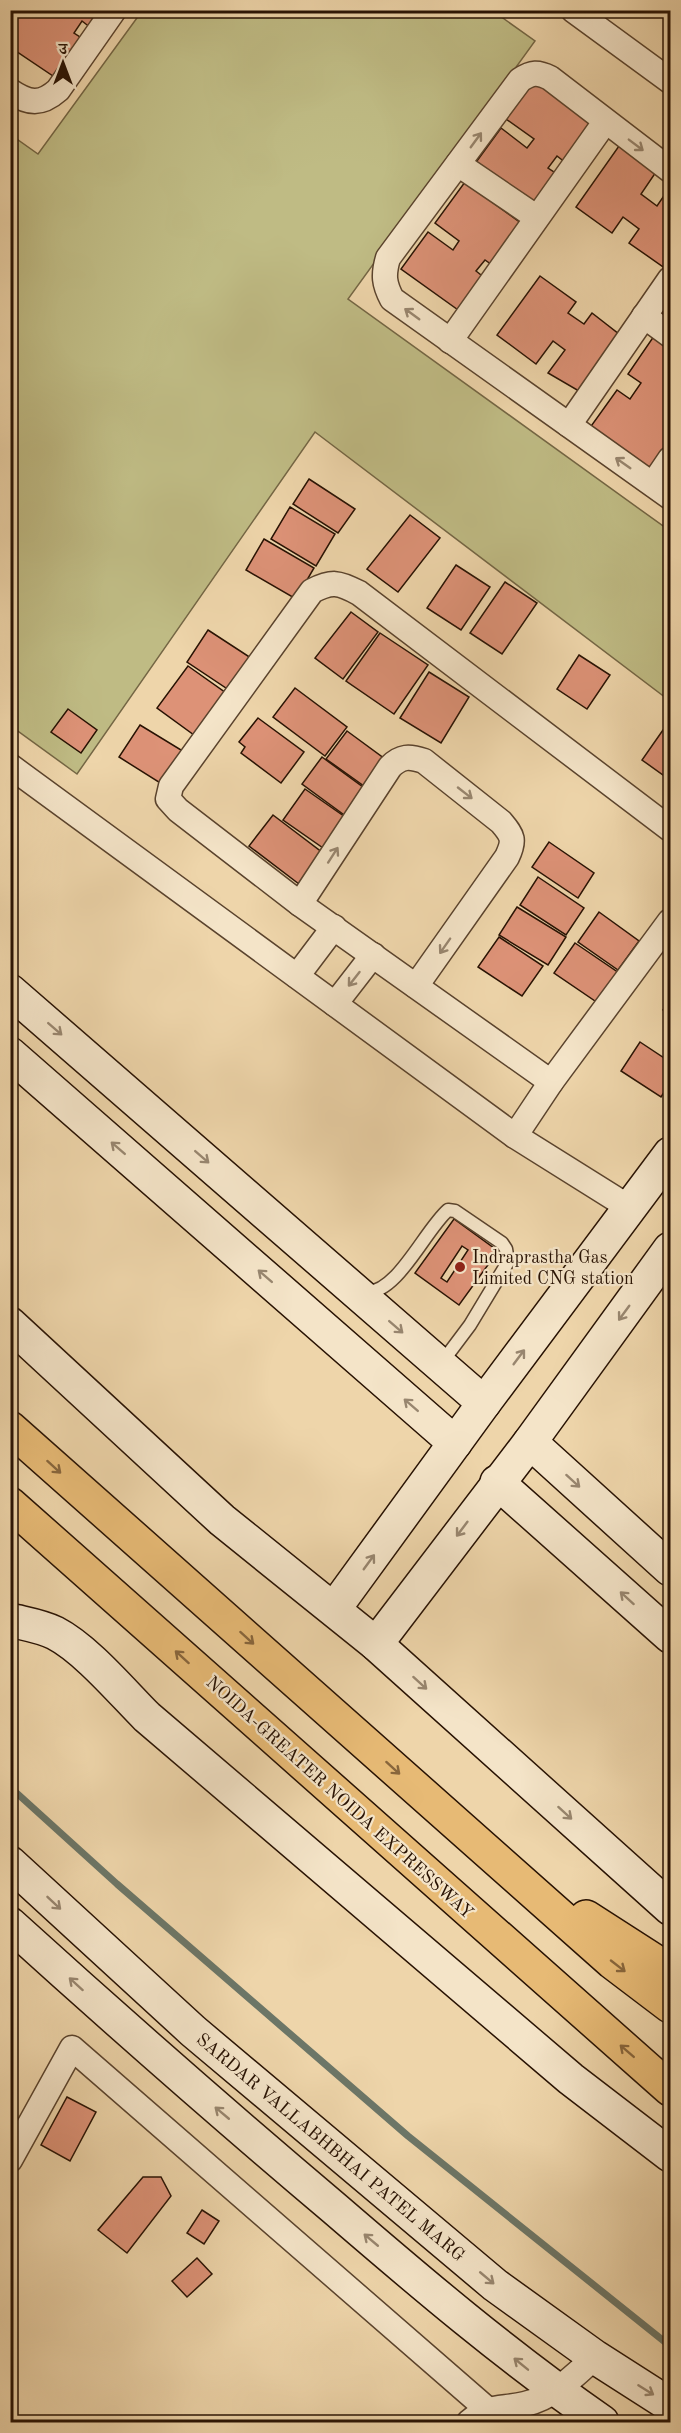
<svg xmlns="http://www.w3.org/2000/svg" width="681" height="2433" font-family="'Old Standard TT','Noto Serif Devanagari',serif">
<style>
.green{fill:#bfbb84;stroke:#746644;stroke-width:1.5}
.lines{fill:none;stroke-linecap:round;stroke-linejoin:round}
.stream{stroke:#6c7667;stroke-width:7}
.building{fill:#dd9277;stroke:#281203;stroke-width:1.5;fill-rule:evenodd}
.lane-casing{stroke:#5a432d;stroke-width:15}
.street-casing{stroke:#5a432d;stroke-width:27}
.secondary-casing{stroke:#281203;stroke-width:36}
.highway-casing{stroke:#281203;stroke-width:36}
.lane{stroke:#f4e4c8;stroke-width:12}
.street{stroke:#f4e4c8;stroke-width:24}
.secondary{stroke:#f4e4c8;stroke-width:33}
.highway{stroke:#e7ba75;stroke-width:33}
.oneway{stroke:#98866f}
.oneway2{stroke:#88663c}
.poi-dot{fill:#8f2418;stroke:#f4e4c8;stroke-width:2}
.labels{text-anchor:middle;stroke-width:4.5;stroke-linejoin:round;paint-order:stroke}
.poi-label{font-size:18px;fill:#281203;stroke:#f4e4c8;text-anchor:start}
.street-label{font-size:18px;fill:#281203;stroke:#f4e4c8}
</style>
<rect width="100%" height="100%" fill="#eed5aa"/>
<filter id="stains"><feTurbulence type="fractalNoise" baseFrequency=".00333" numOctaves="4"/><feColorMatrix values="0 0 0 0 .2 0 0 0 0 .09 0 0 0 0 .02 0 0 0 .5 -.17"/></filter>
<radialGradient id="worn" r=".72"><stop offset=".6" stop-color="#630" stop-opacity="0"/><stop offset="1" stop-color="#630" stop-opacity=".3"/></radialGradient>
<!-- green -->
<path class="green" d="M142,11H493L535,41L348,299L670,531V701L315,432L77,774L11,726V135L38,154Z"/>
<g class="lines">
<!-- stream -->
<path class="stream" d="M10,1787L117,1884L408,2136L670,2346"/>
</g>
<!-- building -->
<g class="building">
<path d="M103,10L91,28L82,21L74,33L83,39L56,78L10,47L11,10Z"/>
<path d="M536,78L597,122L566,163L557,156L548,168L557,174L532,208L474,165L501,128L527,148L534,139L506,119Z"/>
<path d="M619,146L656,172L641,194L657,206L670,187L669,271L629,243L639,229L623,217L612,233L576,207Z"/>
<path d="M465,182L525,226L495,267L485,260L476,271L486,279L461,312L401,269L428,232L453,250L459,241L435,223Z"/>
<path d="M540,276L576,302L568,313L584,324L592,313L624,338L584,394L548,373L565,350L553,341L536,364L497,335Z"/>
<path d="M654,336L670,348V422L668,426L670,428V441L649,472L589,429L617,390L630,399L641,383L628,374Z"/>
<path d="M309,479L355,509L338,533L293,504Z"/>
<path d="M290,507L335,534L316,566L271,539Z"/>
<path d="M410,515L440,538L398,592L367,569Z"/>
<path d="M264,539L314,568L296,599L246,570Z"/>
<path d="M456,565L490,587L461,630L427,608Z"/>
<path d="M505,582L537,603L502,654L470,633Z"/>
<path d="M351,612L378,632L343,679L315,658Z"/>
<path d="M208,630L251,658L229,690L187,662Z"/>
<path d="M380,633L428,665L394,714L346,681Z"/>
<path d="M579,655L610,675L587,709L557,689Z"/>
<path d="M188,666L226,693L194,735L157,708Z"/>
<path d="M429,672L469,697L441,743L400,718Z"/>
<path d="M295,688L347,727L325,756L273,717Z"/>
<path d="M68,709L97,730L81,753L51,732Z"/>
<path d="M258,718L304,752L281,783L241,753L245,747L239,742Z"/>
<path d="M670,720V780L642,760Z"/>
<path d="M140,725L186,753L165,786L119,757Z"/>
<path d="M347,731L385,759L364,786L326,759Z"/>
<path d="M322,757L367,790L347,817L302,784Z"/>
<path d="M305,789L348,819L326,850L283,820Z"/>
<path d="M273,815L323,853L299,884L249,846Z"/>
<path d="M549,842L594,873L578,898L532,867Z"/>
<path d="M538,877L584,908L566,935L520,905Z"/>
<path d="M517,907L566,937L548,965L499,935Z"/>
<path d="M599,912L639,941L618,970L578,942Z"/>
<path d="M499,937L543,966L522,996L478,967Z"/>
<path d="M575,943L619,973L598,1003L554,973Z"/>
<path d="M670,1001V1016L663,1010Z"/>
<path d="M640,1042L670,1062V1083L661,1097L621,1071Z"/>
<path d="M454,1219L498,1251L459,1305L415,1273ZM462,1246L468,1250L447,1282L441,1278Z"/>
<path d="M67,2097L96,2112L70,2161L41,2145Z"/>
<path d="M143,2177H161L171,2196L127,2253L98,2230Z"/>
<path d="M202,2210L219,2221L204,2244L187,2233Z"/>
<path d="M197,2258L212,2274L187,2297L172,2281Z"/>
</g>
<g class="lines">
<!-- lane casing -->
<g class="lane-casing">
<path id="lane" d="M366,1292C397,1294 425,1230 448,1210L455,1211L502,1243L506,1249L508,1262L470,1325L440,1365"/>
</g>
<!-- street casing -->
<g class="street-casing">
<g id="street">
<path d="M573,10L670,81"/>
<path d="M10,91C29,104 41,105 58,90L114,10"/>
<path d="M458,164L536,217"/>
<path d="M670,170L550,78C538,72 532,72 520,80L388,258C383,275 384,284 392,299L670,497"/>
<path d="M644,316L670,335"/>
<path d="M450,341L605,122"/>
<path d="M569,425L670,279"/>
<path d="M653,484L670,459"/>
<path d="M10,766L515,1136L630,1208"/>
<path d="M300,904L390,767C401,756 409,756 424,761L501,822C513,836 515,840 507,857L416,986"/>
<path d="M297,976L334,927"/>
<path d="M335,1004L373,955"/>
<path d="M551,1082L300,904L178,810L168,799L171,786L312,591C332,581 338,582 359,593L670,829"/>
<path d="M515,1136L551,1082L670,921"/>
<path d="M10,2160L72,2048L487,2409"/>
<path d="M469,2422C490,2404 501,2410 525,2404C554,2397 573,2377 595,2357"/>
</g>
</g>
<!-- secondary casing -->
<g class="secondary-casing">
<g id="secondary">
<path d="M10,991L484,1403"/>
<path d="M10,1054L455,1443"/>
<path d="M10,1324L222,1520L376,1644L670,1908"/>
<path d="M530,1442L670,1569"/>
<path d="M497,1482L670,1636"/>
<path d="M334,1609L484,1403L670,1154"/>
<path d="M10,1620C26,1624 41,1626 55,1633C86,1649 122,1692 147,1717L571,2079L670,2155"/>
<path d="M376,1644L530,1442L670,1249"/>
<path d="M10,1863L193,2031L495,2285L595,2357L670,2405"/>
<path d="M10,1924C117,2021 224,2115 334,2208C421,2283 508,2357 602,2422"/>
</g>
</g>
<!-- highway casing -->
<g class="highway-casing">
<g id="highway">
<path d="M10,1428L612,1962L670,2006"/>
<path d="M10,1504L670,2089"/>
<path d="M586,1917L670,1971"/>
</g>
</g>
<!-- lane -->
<use href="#lane" class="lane"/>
<!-- street -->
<use href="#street" class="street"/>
<!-- secondary -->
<use href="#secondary" class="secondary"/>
<!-- highway -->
<use href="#highway" class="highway"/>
</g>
<!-- one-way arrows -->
<defs><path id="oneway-shaft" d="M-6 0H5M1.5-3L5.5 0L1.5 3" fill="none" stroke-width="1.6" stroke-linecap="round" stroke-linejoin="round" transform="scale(1.5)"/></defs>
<g class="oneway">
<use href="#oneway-shaft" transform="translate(476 140) rotate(-54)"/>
<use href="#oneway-shaft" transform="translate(636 145) rotate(37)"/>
<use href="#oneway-shaft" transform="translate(412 314) rotate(-144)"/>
<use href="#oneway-shaft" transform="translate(623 463) rotate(-145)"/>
<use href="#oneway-shaft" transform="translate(465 793) rotate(38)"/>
<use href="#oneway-shaft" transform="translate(333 855) rotate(-57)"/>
<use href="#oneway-shaft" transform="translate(445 946) rotate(125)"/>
<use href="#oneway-shaft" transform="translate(354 979) rotate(128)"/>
<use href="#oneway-shaft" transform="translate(55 1029) rotate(41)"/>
<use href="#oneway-shaft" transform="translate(118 1148) rotate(-139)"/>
<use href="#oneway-shaft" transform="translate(202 1157) rotate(41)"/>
<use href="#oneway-shaft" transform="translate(265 1276) rotate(-139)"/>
<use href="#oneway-shaft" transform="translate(624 1313) rotate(126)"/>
<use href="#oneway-shaft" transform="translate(396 1327) rotate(41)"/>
<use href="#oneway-shaft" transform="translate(519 1357) rotate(-53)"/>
<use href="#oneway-shaft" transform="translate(411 1405) rotate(-139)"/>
<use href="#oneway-shaft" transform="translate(573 1481) rotate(42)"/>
<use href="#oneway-shaft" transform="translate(462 1529) rotate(127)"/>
<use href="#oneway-shaft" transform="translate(369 1562) rotate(-54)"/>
<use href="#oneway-shaft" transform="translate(627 1598) rotate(-138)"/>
<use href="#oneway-shaft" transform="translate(420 1683) rotate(42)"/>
<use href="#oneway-shaft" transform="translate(565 1813) rotate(42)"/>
<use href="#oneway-shaft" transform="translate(54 1903) rotate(43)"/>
<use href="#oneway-shaft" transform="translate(76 1984) rotate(-138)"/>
<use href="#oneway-shaft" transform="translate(222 2113) rotate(-140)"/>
<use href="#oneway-shaft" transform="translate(371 2240) rotate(-140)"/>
<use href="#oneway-shaft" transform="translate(487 2278) rotate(40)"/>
<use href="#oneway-shaft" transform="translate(521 2364) rotate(-141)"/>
<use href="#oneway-shaft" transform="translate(646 2390) rotate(32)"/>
</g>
<g class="oneway2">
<use href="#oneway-shaft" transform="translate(54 1467) rotate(42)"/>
<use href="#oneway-shaft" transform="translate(247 1638) rotate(42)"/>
<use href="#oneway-shaft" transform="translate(182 1657) rotate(-138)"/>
<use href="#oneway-shaft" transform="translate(393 1768) rotate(42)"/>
<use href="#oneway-shaft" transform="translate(618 1966) rotate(38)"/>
<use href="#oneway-shaft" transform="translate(627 2051) rotate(-139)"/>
</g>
<!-- markers -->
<circle class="poi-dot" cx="460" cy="1267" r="6"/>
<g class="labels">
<!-- poi labels -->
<g class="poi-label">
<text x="472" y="1263">Indraprastha Gas<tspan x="472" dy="21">Limited CNG station</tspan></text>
</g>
<!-- street labels -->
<g class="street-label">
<text transform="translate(340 1797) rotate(42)" y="6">NOIDA-GREATER NOIDA EXPRESSWAY</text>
<text transform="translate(331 2147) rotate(40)" y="6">SARDAR VALLABHBHAI PATEL MARG</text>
</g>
</g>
<!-- margin -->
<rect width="681" height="2433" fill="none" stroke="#eed5aa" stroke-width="36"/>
<rect x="12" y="12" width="657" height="2409" fill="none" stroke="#281203" stroke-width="3"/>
<rect x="18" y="18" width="645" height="2397" fill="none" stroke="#281203" stroke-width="1.5"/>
<!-- north arrow -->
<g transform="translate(63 63)" stroke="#f4e4c8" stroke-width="4.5" paint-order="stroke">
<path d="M0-4.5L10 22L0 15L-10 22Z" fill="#281203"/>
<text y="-9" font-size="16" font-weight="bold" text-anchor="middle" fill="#281203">उ</text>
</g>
<rect width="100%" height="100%" filter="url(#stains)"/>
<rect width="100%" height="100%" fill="url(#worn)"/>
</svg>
